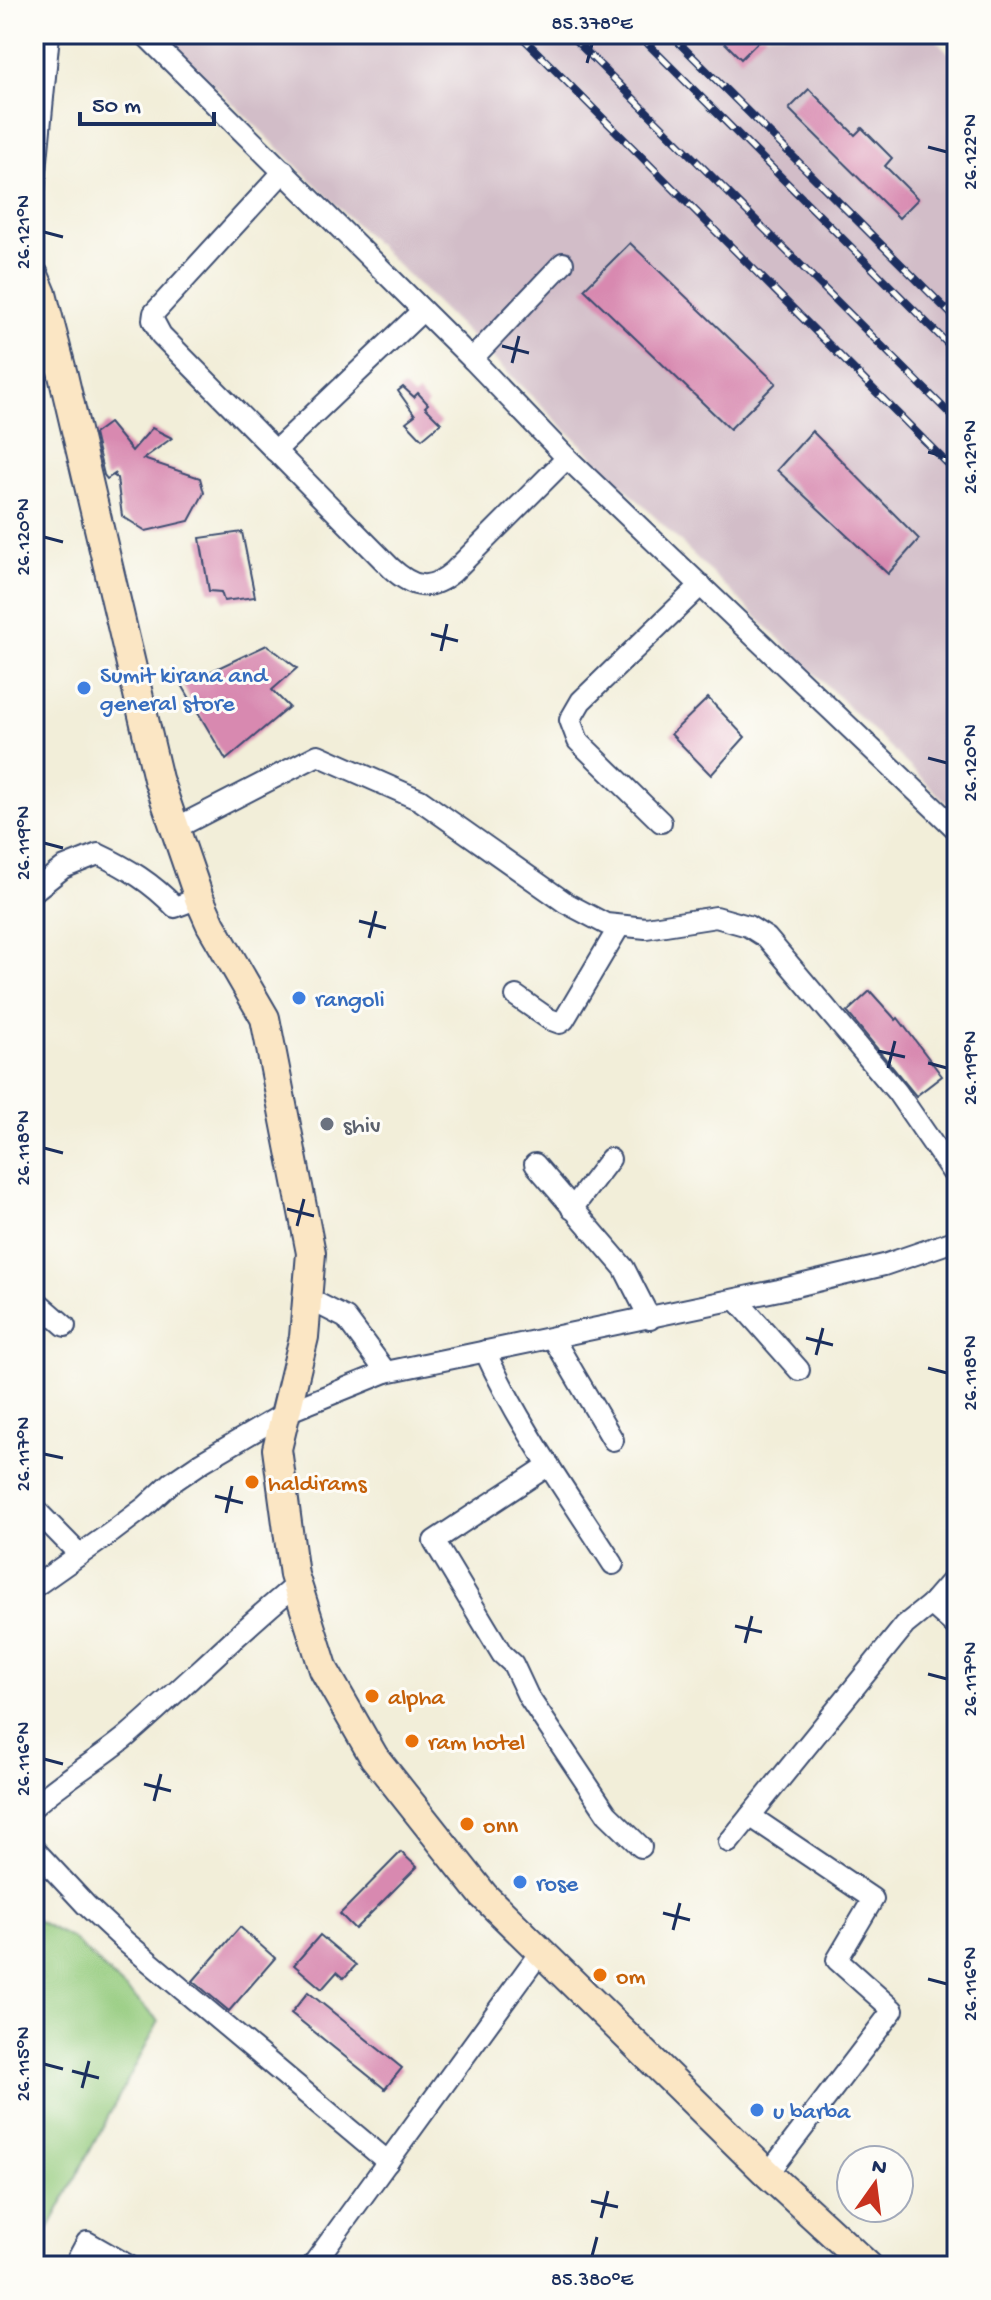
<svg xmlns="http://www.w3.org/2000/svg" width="991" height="2300" font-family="'Gochi Hand',sans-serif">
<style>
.industrial{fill:#d2bdc8}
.green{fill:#93ca7c;stroke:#577c6d;stroke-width:2}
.building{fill:#d889b0}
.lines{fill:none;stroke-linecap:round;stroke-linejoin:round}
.minor-casing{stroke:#3b4c70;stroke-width:24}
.secondary-casing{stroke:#3b4c70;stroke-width:32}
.minor{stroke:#fff;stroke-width:20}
.secondary{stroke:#fbe6c4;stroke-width:28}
.rail-casing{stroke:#1b2f5e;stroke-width:8}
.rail{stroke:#fdfcf7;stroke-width:5;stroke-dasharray:15;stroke-linecap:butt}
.ticks{fill:none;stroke:#1b2f5e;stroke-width:3}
.shop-dot{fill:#3f7fe0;stroke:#fdfcf7;stroke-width:3}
.worship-dot{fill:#6b7280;stroke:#fdfcf7;stroke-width:3}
.food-dot{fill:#e8710a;stroke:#fdfcf7;stroke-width:3}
.labels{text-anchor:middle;stroke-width:6;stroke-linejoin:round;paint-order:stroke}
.shop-label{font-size:24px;fill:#366cbe;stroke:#fdfcf7;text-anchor:start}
.worship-label{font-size:24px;fill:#5b616d;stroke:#fdfcf7;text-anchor:start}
.food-label{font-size:24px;fill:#c56008;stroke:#fdfcf7;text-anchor:start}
.neatline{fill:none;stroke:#1b2f5e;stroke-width:3}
.ticks-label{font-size:20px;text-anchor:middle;fill:#1b2f5e}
</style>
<rect width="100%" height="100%" fill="#fdfcf7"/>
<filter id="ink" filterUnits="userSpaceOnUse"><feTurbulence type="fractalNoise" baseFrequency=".0125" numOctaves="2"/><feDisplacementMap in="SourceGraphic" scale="16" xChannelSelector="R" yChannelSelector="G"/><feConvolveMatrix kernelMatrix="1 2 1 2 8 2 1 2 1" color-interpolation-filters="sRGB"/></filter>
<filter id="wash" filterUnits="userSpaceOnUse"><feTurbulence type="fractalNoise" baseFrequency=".006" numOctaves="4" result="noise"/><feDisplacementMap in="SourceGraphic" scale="32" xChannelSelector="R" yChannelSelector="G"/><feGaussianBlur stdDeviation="1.8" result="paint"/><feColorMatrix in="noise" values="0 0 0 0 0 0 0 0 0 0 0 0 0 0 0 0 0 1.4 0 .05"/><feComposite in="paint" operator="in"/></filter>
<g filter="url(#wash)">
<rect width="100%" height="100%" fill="#f2eed9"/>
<!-- industrial -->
<path class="industrial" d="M162,34H931L957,62V813Z"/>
<!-- green -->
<path class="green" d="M34,1919L73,1939L159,2021L34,2256Z"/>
<g id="blocks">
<!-- building -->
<g class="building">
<path d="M716,34H766L741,59Z"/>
<path d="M809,89L855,135L862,128L892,158L885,166L918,199L899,218L789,109Z"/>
<path d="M630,243L776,383L730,429L584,289Z"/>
<path d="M403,387L414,397L418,393L428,404L425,407L441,423L422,439L406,422L415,415L398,391Z"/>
<path d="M109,423L132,451L152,428L172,438L143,459L200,478L204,493L189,521L146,531L122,516L117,478L114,476L116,473L107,479L104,475L94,434Z"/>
<path d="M812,431L919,539L888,574L777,470Z"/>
<path d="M242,532L255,597L224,601L221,592L209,591L200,538Z"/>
<path d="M267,645L297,668L272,690L289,707L226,760L182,685Z"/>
<path d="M708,698L745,737L711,775L671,734Z"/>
<path d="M870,991L896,1020L898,1018L942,1076L916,1096L847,1012Z"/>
<path d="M401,1852L417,1867L355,1929L340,1914Z"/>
<path d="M240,1927L275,1958L229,2011L193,1981Z"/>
<path d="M320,1935L356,1965L344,1978L337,1972L322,1989L294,1965Z"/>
<path d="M308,1992L402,2068L385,2089L291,2013Z"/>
</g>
</g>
</g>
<g filter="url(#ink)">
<use href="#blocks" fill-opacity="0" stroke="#3b4c70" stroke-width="2"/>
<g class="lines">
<!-- minor casing -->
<g class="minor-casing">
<g id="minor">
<path d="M144,34L472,359L567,458L957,830"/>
<path d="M284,171L154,313L153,320L161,335L391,568C413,588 429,592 453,572L567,458"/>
<path d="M34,192L49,34"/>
<path d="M472,359L563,263"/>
<path d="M275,451L421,312"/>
<path d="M661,822L578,741L570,720L581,701L701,585"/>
<path d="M176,828L318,755L420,800L566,903L606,924L646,928L716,917L748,926L767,938L897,1092L957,1179"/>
<path d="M34,891L63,868L98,854C128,868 152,883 175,907L199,898"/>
<path d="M516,996L549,1019L560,1023L564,1020L619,927"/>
<path d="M535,1164L624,1268L650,1319"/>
<path d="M572,1209L610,1159"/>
<path d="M307,1298L346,1318L386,1372"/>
<path d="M34,1299L65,1326"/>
<path d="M737,1300L799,1370"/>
<path d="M553,1338L613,1440"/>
<path d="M485,1351C519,1426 568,1494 613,1564"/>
<path d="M549,1465L434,1541L502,1654L513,1664L528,1696L607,1814L641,1847"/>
<path d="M34,1508L79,1554"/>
<path d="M34,1587L112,1532L145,1507L171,1483L202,1462L287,1412L386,1372L779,1290L884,1265L957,1240"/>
<path d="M931,1604L957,1627"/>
<path d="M34,1806C63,1780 97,1761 127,1736C185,1686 238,1632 297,1584"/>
<path d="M750,1816L873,1899L837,1960L893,2010L768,2174"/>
<path d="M729,1842L905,1625L931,1604L957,1574"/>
<path d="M34,1849L86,1905L127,1943L388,2162"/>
<path d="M74,2266L87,2242L129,2266"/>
<path d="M312,2266L541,1951"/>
</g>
</g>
<!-- secondary casing -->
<g class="secondary-casing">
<path id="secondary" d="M34,275L42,294L63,375L158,779L199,898L211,925L265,1018L311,1253L304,1337L277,1449L294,1575L324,1670L374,1757L484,1896L768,2174L868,2266"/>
</g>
<!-- minor -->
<use href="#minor" class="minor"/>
<!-- secondary -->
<use href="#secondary" class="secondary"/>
<!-- rail casing -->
<g class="rail-casing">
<g id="rail">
<path d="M519,34L957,473"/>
<path d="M569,34L957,421"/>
<path d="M638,34L957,353"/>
<path d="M670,34L957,320"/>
</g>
</g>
<!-- rail -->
<use href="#rail" class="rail"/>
</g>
</g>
<!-- ticks -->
<path class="ticks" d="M587,63L592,44M928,147L947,152M44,232L63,237M502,346L529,353M512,363L519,336M928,452L947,457M44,537L63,542M431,634L458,641M441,651L447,624M928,758L947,763M44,843L63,848M359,921L386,928M369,938L376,911M878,1051L905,1057M928,1063L947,1068M888,1068L895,1041M44,1148L63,1153M287,1209L314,1216M297,1226L304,1199M806,1338L833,1345M816,1355L823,1328M928,1368L947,1373M44,1454L63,1458M215,1496L243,1503M226,1513L232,1486M735,1626L762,1632M745,1643L752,1616M928,1674L947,1679M44,1759L63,1764M144,1784L171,1791M154,1801L161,1774M663,1913L690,1920M673,1930L680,1903M928,1979L947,1984M44,2064L63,2069M72,2071L99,2078M82,2088L89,2061M591,2201L618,2207M601,2218L608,2191M592,2256L597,2237"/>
<!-- markers -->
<g class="shop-dot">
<circle cx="84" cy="688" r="8"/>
<circle cx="299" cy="998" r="8"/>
<circle cx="520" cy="1882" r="8"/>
<circle cx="757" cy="2110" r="8"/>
</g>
<circle class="worship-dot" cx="327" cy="1124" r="8"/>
<g class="food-dot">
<circle cx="252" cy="1482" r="8"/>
<circle cx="372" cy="1696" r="8"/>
<circle cx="412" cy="1741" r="8"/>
<circle cx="467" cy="1824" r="8"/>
<circle cx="600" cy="1975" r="8"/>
</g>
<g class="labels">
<!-- shop labels -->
<g class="shop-label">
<text x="100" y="682">Sumit kirana and<tspan x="100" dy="28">general store</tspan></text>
<text x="315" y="1006">rangoli</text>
<text x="536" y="1890">rose</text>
<text x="773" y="2118">u barba</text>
</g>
<!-- worship labels -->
<g class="worship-label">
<text x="343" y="1132">shiv</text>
</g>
<!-- food labels -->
<g class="food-label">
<text x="268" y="1490">haldirams</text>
<text x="388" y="1704">alpha</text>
<text x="428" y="1749">ram hotel</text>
<text x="483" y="1832">onn</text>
<text x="616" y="1983">om</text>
</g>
</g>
<!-- margin -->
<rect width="991" height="2300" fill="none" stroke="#fdfcf7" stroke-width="88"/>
<!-- north arrow -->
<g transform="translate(875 2184) rotate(14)"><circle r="38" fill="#fdfcf7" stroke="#a3aaba" stroke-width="2"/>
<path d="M0-6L14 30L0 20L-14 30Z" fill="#c8321e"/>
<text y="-12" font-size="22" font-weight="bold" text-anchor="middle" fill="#1b2f5e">N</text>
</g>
<!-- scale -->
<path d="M80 112v12h134v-12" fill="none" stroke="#1b2f5e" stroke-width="4"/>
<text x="92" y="112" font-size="24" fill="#1b2f5e" stroke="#fdfcf7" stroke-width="6" paint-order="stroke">50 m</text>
<rect x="44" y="44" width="903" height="2212" class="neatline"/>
<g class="ticks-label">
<text x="592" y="29">85.378°E</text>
<text transform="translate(969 152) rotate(-90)" y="7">26.122°N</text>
<text transform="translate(22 232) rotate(-90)" y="7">26.121°N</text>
<text transform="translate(969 457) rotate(-90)" y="7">26.121°N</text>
<text transform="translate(22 537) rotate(-90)" y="7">26.120°N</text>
<text transform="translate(969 763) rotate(-90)" y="7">26.120°N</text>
<text transform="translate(22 843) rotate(-90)" y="7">26.119°N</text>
<text transform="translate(969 1068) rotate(-90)" y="7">26.119°N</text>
<text transform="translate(22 1148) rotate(-90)" y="7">26.118°N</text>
<text transform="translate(969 1373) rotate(-90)" y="7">26.118°N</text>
<text transform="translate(22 1454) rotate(-90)" y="7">26.117°N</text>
<text transform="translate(969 1679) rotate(-90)" y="7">26.117°N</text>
<text transform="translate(22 1759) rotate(-90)" y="7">26.116°N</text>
<text transform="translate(969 1984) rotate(-90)" y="7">26.116°N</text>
<text transform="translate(22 2064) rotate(-90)" y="7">26.115°N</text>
<text x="592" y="2285">85.380°E</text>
</g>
</svg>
